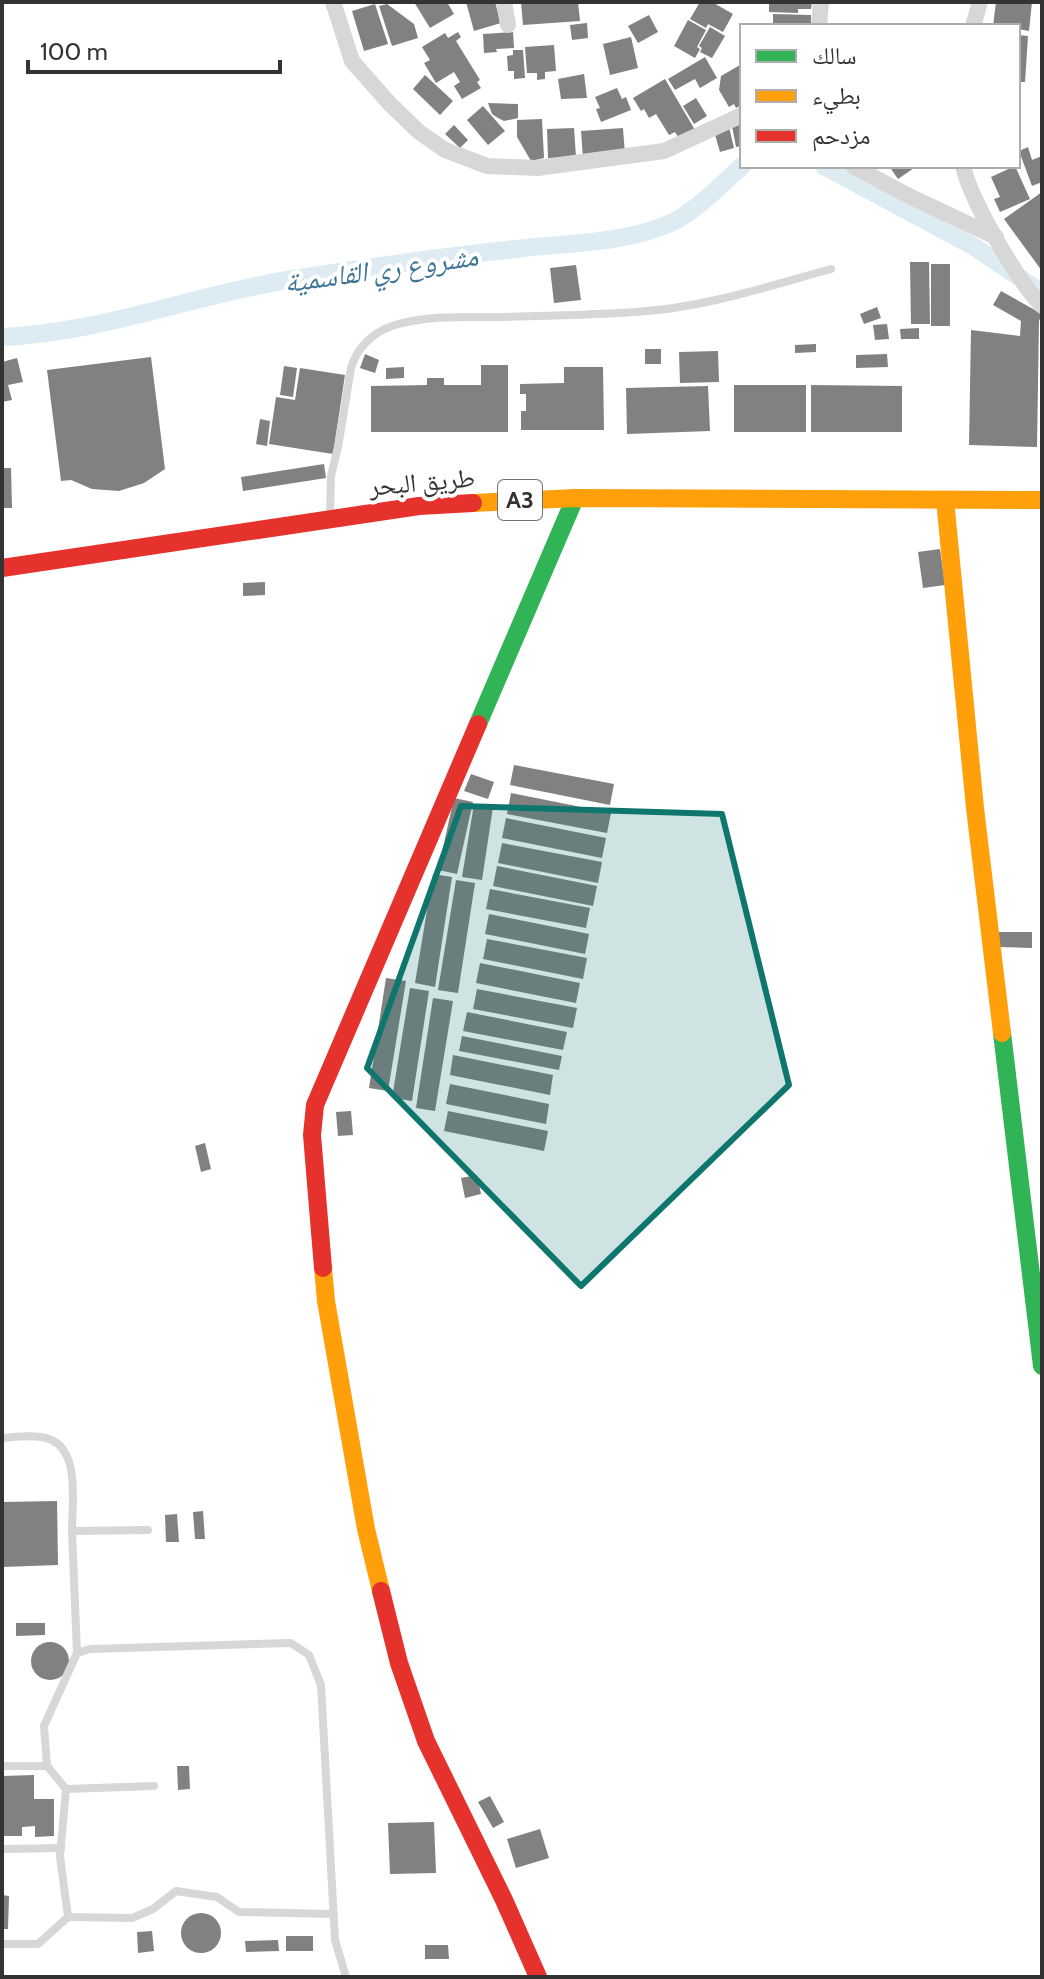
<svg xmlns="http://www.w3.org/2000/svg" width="1044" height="1979" font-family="Cabin,'Noto Naskh Arabic',sans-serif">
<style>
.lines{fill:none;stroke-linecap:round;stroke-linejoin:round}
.canal{stroke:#ddebf3;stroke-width:18}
.building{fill:#818181}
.lane{stroke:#d7d7d7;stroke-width:8}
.street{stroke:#d7d7d7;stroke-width:16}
.fast{stroke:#30b455;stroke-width:18}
.slow{stroke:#ff9f0a;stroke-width:18}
.jam{stroke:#e5322d;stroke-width:18}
.marked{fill:#0f766e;fill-opacity:0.2;stroke:#0f766e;stroke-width:6;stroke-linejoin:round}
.labels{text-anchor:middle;stroke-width:8;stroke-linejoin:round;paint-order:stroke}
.shield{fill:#fff;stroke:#707070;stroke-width:2}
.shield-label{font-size:24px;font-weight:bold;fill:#333}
.street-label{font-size:26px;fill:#333;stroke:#fff}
.water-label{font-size:28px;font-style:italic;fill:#3f7597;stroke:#fff}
</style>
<rect width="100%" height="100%" fill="#fff"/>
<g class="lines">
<!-- canal -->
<g class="canal">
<path d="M824,166L973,246L1042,293"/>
<path d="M2,337C100,333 191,296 287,280C363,268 440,257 516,249C564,243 620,244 666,225C692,215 721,185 742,166"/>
</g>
</g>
<!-- building -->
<g class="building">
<path d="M414,2H447L454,14L430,28Z"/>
<path d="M466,2H495L501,23L474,31Z"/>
<path d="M521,2H578L580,21L523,25Z"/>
<path d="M700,2H712L733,14L723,32L708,24L706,28L690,19Z"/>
<path d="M769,2H812L811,9H798V13L769,12Z"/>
<path d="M996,2H1032L1029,31L1018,29V26H993Z"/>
<path d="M375,4L388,44L364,51L352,11Z"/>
<path d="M387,4L414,24L418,38L392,46L379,6Z"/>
<path d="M773,14L811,15V26H773Z"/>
<path d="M649,15L658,32L638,43L628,26Z"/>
<path d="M688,20L706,30L697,47L700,49L695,58L674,46Z"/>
<path d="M587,23L588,38L572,40L570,25Z"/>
<path d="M710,27L725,36L712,58L700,52L702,48L699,46Z"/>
<path d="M458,32L461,37L456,41L480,80L477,82L481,88L462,99L454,86L460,82L454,72L436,83L424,63L430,60L422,47L445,33L448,38Z"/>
<path d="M513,32L514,48L496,49L497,52L484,53L483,34Z"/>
<path d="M1018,35L1028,36L1025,82H1018Z"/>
<path d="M631,37L638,68L610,75L603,44Z"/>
<path d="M554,45L556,71L545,72V79L537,80V73H527L525,47Z"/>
<path d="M513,50H523L525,78L514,79V71H508L507,56L513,55Z"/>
<path d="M705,57L717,78L700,88L695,79L675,90L668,79Z"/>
<path d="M740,65L742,66V105L736,108L734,104L729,107L719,90L721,76Z"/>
<path d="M584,74L587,98L561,99L558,79Z"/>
<path d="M425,75L453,101L440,115L413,89Z"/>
<path d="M665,79L695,130L680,140L675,132L669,135L656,114L649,118L644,109L641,111L633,98Z"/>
<path d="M617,88L622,99L626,97L631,110L601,122L596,109L600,108L595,97Z"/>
<path d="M696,98L707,116L694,124L683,106Z"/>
<path d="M488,103L518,104V118L504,121L498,118L492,114Z"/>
<path d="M483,106L505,131L488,145L467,120Z"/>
<path d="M542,119L544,158L531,161L517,137V120Z"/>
<path d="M742,124V146L736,147L732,126Z"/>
<path d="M454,125L468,140L460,148L445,134Z"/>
<path d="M729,127L734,148L720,152L714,131Z"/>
<path d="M574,128L576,157L548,158L547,129Z"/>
<path d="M623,128L625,155L583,158L581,131Z"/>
<path d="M1028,147L1032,160L1042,156V182L1032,186L1019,151Z"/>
<path d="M889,166H917L898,179Z"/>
<path d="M1015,166L1030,199L1000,212L994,199L1000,197L991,177Z"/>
<path d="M1042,192V271L1004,219Z"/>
<path d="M910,262H929L930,324H911Z"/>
<rect x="931" y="264" width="19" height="62"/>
<path d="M576,265L581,300L554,303L550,268Z"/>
<path d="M1001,291L1042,314L1039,321L1037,447L969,445L971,330L1020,336L1021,321L993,305Z"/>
<path d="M877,307L881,318L864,324L860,314Z"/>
<path d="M887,324L889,339L875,340L873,325Z"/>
<path d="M919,328V339H901L900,329Z"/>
<path d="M816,344V352L795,353V345Z"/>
<rect x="645" y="349" width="16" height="15"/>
<path d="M718,351L719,382L680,383L679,352Z"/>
<path d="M365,354L379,360L375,373L360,368Z"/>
<path d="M887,354L888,367L856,368V355Z"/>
<path d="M151,357L165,469L144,483L119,491L92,489L71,480L61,481L47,370Z"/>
<path d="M17,358L23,382L8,385L12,400L2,402V362Z"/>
<path d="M481,365H508V432H371V386L427,385V378H444V385H481Z"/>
<path d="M284,366L297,368L293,397L280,395Z"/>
<path d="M404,367V378L386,379V368Z"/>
<path d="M564,367H603L604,430H521V411H526V394H520V384L564,383Z"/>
<path d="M300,368L345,375L333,454L269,444L276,397L295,400Z"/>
<rect x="734" y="385" width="72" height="47"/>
<path d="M811,385L902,386V432H811Z"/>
<path d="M708,386L710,431L627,434L626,388Z"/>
<path d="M260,419L270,421L267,446L256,444Z"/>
<path d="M324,464L326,478L243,491L241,477Z"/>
<path d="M2,468H11L12,508H2Z"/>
<path d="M940,549L945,585L923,588L918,552Z"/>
<path d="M265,582V595L243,596V583Z"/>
<path d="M514,765L614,784L610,805L510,785Z"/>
<path d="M471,774L494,782L488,799L464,791Z"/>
<path d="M511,793L611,813L607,833L507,814Z"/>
<path d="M454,798L473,802L457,874L438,870Z"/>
<path d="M474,804L493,807L482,880L462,877Z"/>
<path d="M506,818L606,838L602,858L502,838Z"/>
<path d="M502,843L602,862L598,883L498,863Z"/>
<path d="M497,866L597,886L593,906L493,886Z"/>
<path d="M433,874L452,877L435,987L415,983Z"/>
<path d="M456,880L475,883L458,993L438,990Z"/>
<path d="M490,889L590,908L586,928L486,909Z"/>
<path d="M489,914L589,934L585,954L485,934Z"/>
<path d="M997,932H1032V948L997,947Z"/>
<path d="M487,939L587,958L583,979L483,959Z"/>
<path d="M480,963L580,983L576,1003L476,983Z"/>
<path d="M386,978L406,981L388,1091L369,1088Z"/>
<path d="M410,988L429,991L412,1101L392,1098Z"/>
<path d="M477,989L577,1008L573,1028L473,1009Z"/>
<path d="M433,998L453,1001L435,1111L416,1108Z"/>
<path d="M467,1012L567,1032L563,1050L463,1031Z"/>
<path d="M462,1036L562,1056L559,1070L459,1051Z"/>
<path d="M453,1055L553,1075L550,1095L450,1075Z"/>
<path d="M450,1084L549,1104L546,1124L446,1104Z"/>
<path d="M351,1111L353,1135L338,1136L336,1112Z"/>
<path d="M448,1111L548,1131L544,1151L444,1131Z"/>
<path d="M205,1143L211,1169L201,1172L195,1146Z"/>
<path d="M477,1175L481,1194L465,1198L461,1178Z"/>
<path d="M57,1501L58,1565L2,1567V1502Z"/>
<path d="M203,1511L205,1539H195L193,1512Z"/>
<path d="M177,1514L179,1542H166L165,1515Z"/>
<path d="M16,1623H45V1635L16,1636Z"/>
<circle cx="50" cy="1661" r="19"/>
<path d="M177,1766H189L190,1789L178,1790Z"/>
<path d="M34,1775V1799H54V1836L35,1837V1826L22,1827V1836H2V1776Z"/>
<path d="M490,1796L504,1822L493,1828L478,1802Z"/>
<path d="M434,1822L436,1873L390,1874L388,1823Z"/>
<path d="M540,1829L549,1858L516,1868L507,1839Z"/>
<path d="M2,1895L9,1896L8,1929H2Z"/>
<circle cx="201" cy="1933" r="20"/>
<path d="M152,1931L154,1951L138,1953L137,1932Z"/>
<rect x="286" y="1936" width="27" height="15"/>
<path d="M278,1940L279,1951L246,1952L245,1941Z"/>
<path d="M425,1945H448L449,1959H425Z"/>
</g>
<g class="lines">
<!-- lane -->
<g class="lane">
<path d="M330,516L331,476L338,447L351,368C357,348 372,333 392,326C425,315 466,317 501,317C546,316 590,315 635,312C703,308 766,287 831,269"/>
<path d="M2,1438C14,1437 28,1435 41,1437C82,1442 72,1501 72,1531"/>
<path d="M77,1653L72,1531L148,1530"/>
<path d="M2,1766H47"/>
<path d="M154,1786L66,1789L47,1766L44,1726L77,1653L90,1649L291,1643L309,1655L321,1685L335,1940L346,1977"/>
<path d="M66,1789L60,1856L68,1917L132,1918L153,1909L176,1891L217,1897L239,1912L333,1914"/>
<path d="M2,1849L61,1848"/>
<path d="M2,1944H38L68,1917"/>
</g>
<!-- street -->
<g class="street">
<path d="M333,2L352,61L389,103L419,132L445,150L487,166L537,168L664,151L742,115"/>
<path d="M504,2L508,25"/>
<path d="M819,26L821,2"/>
<path d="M973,26L980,2"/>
<path d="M853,166L909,196L996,237"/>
<path d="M963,166C971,201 1017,280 1042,306"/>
</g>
<!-- fast -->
<g class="fast">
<path d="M478,724L575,498"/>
<path d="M1002,1033L1042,1366"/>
</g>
<!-- slow -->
<g class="slow">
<path d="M945,500L975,808L1002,1033"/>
<path d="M473,503L575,498L1042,500"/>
<path d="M323,1268L326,1301L366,1529L381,1591"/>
</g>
<!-- jam -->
<g class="jam">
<path d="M2,568L419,506L473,503"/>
<path d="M323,1268L312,1135L315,1105L478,724"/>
<path d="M381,1591L399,1663L426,1741L504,1900L538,1977"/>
</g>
</g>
<!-- marked area -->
<path class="marked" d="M461,806L722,814L789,1085L581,1286L367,1068Z"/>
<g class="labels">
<!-- shield labels -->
<rect class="shield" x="498" y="480" width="44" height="40" rx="6"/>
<g class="shield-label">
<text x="520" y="508">A3</text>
</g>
<!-- street labels -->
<g class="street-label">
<text transform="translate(422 482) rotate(-5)" y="9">طريق البحر</text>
</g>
<!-- water labels -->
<g class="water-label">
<text transform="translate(381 269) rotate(-8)" y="10">مشروع ري القاسمية</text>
</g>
</g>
<!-- border -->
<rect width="1044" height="1979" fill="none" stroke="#333333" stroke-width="8"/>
<!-- legend -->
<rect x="740" y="24" width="280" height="144" fill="#ffffff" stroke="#adadad" stroke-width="2"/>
<rect x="756" y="50" width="40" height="12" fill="#30b455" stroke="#adadad" stroke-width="2"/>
<text x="812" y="64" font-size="24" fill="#333333">سالك</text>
<rect x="756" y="90" width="40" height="12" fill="#ff9f0a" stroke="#adadad" stroke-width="2"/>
<text x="812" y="104" font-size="24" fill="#333333">بطيء</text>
<rect x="756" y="130" width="40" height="12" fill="#e5322d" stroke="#adadad" stroke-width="2"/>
<text x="812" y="144" font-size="24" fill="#333333">مزدحم</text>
<!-- scale -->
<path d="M28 60v12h252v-12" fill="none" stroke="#333333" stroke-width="4"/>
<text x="40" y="60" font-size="24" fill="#333333" stroke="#ffffff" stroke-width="6" paint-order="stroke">100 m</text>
</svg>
